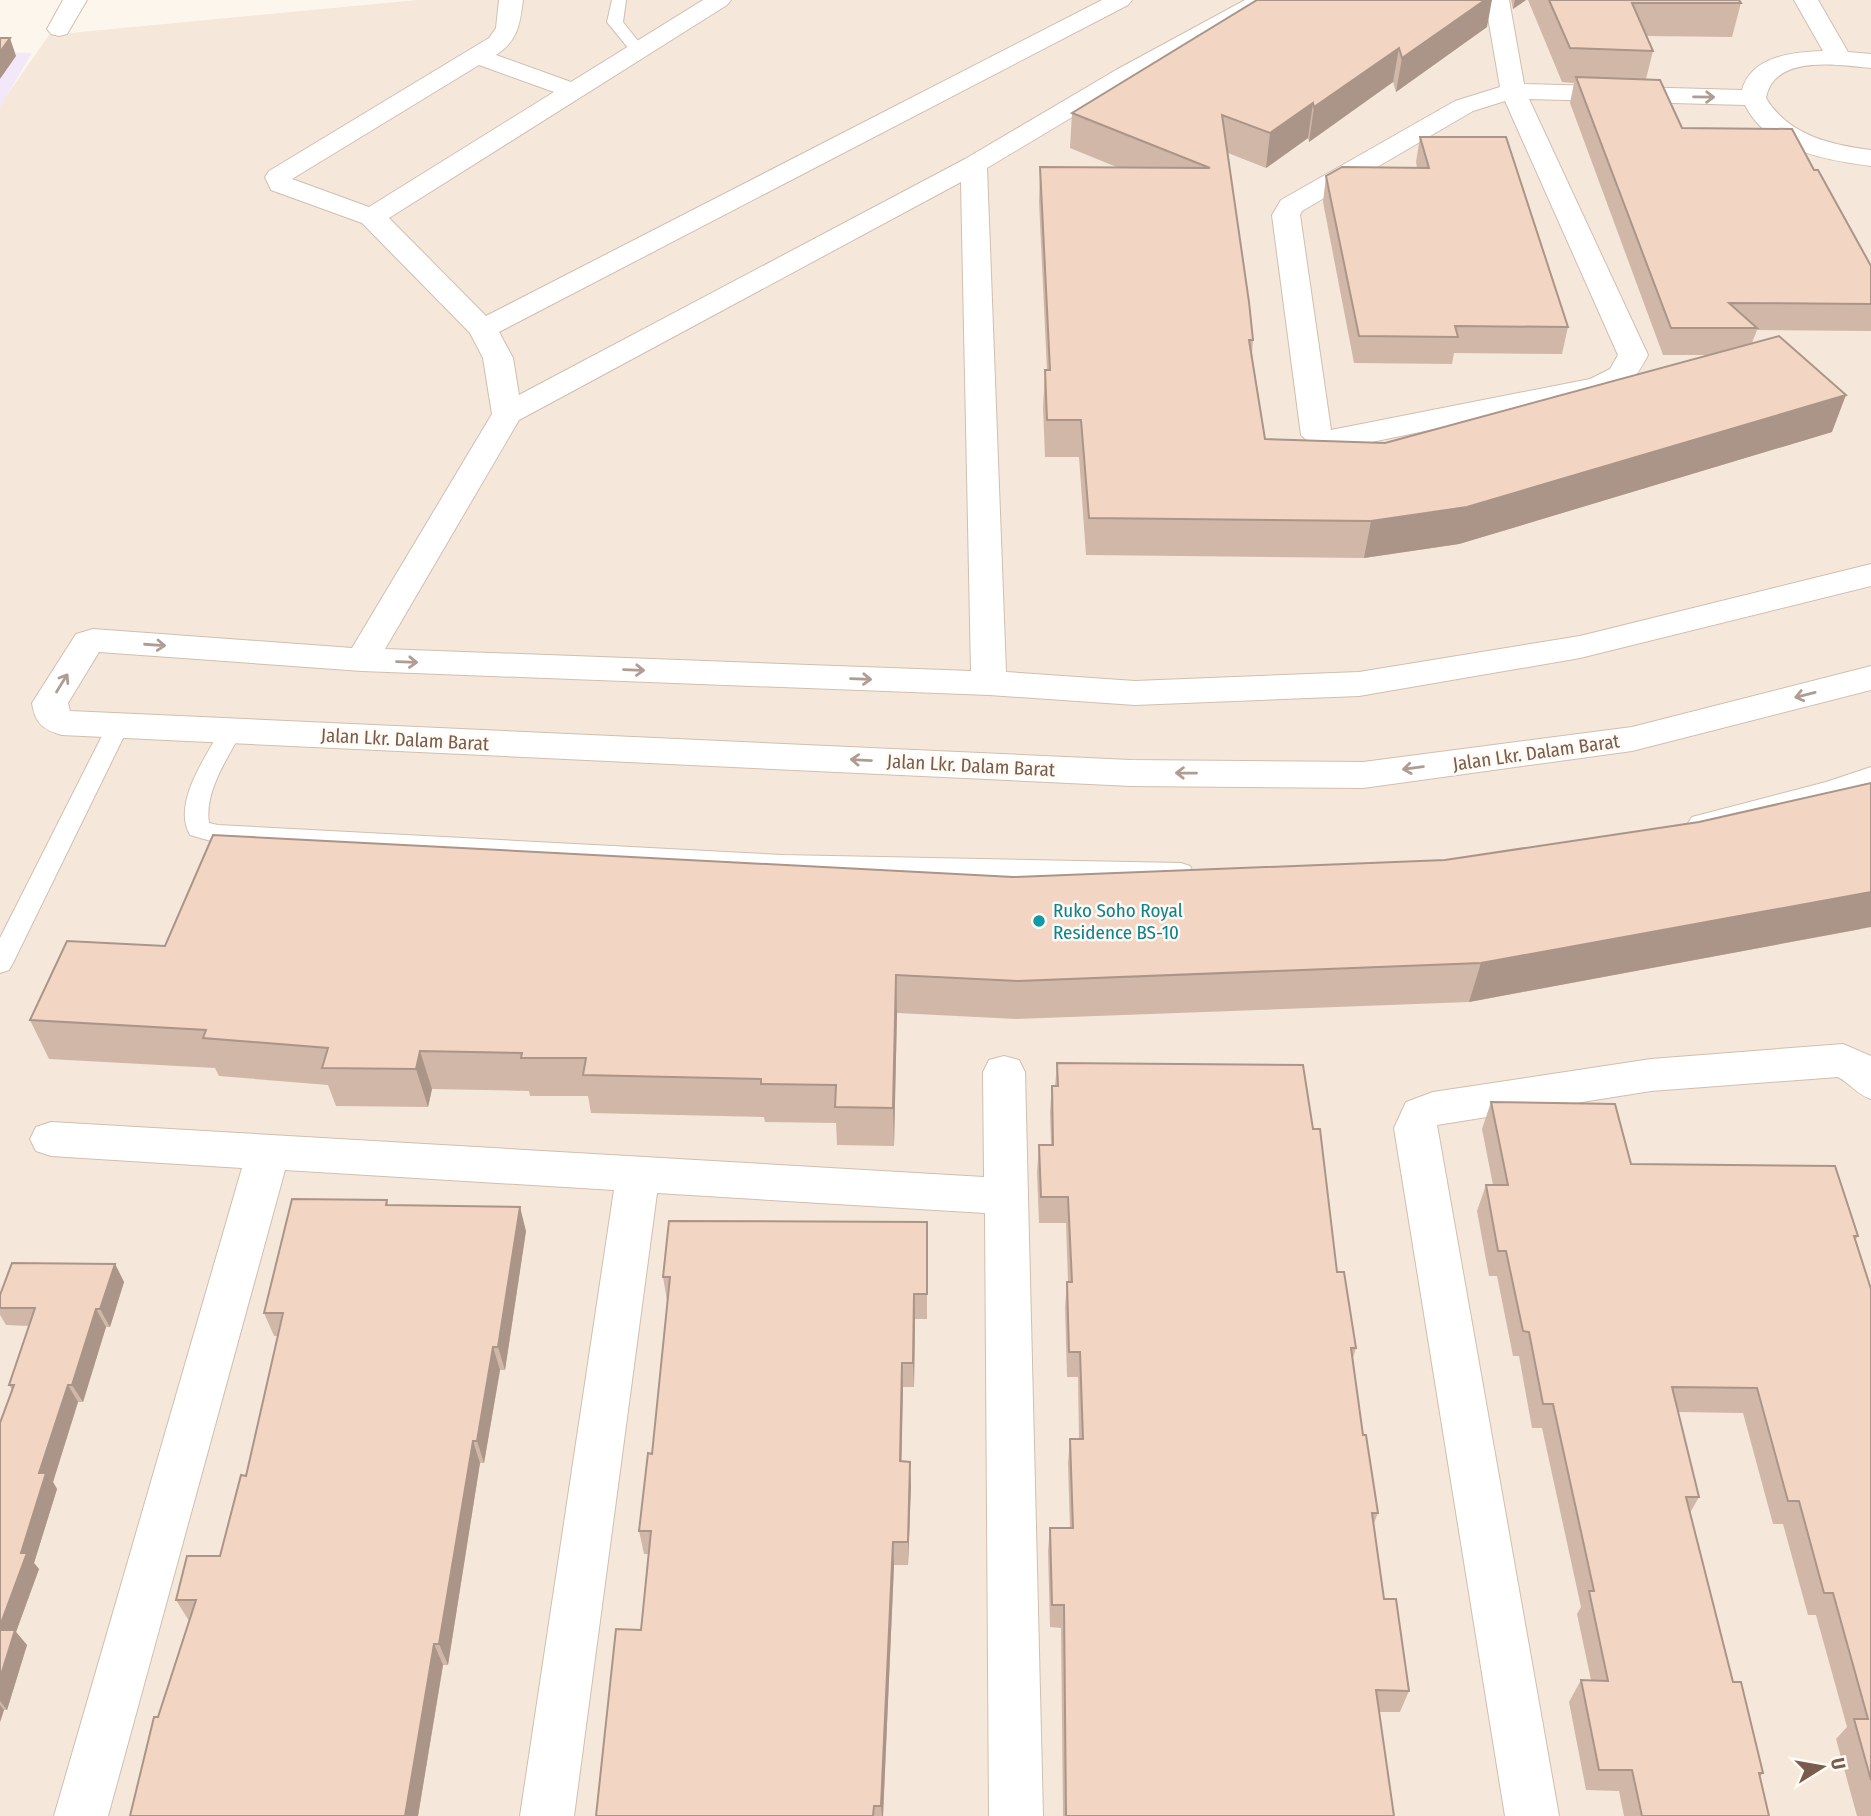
<svg xmlns="http://www.w3.org/2000/svg" width="1871" height="1816" font-family="'Fira Sans Condensed',sans-serif">
<style>
.residential{fill:#f5e8da}
.education{fill:#f3e8fa}
.lines{fill:none;stroke-linecap:round;stroke-linejoin:round}
.lane-casing{stroke:#d1beb0;stroke-width:2}
.street-casing{stroke:#d1beb0;stroke-width:2}
.lane{fill:#fff;fill-rule:evenodd}
.street{fill:#fff;fill-rule:evenodd}
.wall{fill:#d1b7a8}
.shaded-wall{fill:#aa9588}
.building{fill:#f3d5c3;stroke:#aa9588;stroke-width:2}
.oneway{stroke:#af9d94}
.culture-dot{fill:#0f9aa8;stroke:#fffaf3;stroke-width:2.5}
.labels{text-anchor:middle;stroke-width:5;stroke-linejoin:round;paint-order:stroke}
.street-label{font-size:19px;fill:#7a5c4d;stroke:#fffaf3}
.culture-label{font-size:19px;fill:#0d838f;stroke:#fffaf3;text-anchor:start}
</style>
<rect width="100%" height="100%" fill="#fdf6ec"/>
<!-- residential -->
<path class="residential" d="M417,0H1871V1816H0V105L49,35Z"/>
<!-- education -->
<path class="education" d="M0,52L32,53L0,107Z"/>
<g class="lines">
<!-- lane casing -->
<g class="lane-casing">
<g id="lane">
<path d="M612,0H626L623,22L646,51L643,54H633L607,22Z"/>
<path d="M118,718L126,721L129,726L13,963L9,970L0,973V938L107,726L110,721Z"/>
<path d="M231,723L239,726L242,731C228,758 204,791 209,823L218,825L782,855L1181,863L1190,866L1193,872L1190,878L1181,881L782,873L218,843L190,835C172,804 205,758 220,731L223,726Z"/>
<path d="M1871,767V784L1831,797L1700,831L1692,829L1688,823L1692,817L1826,782Z"/>
</g>
</g>
<!-- street casing -->
<g class="street-casing">
<g id="street">
<path d="M63,0H87L67,34L59,36L51,34L47,29Z"/>
<path d="M499,0H523C520,24 518,41 496,55L571,82L703,0H731L727,5L389,218L486,316L1102,0H1132L1128,5L499,332L513,358L519,395L965,159L1116,70L1245,0H1275L1271,5L1134,80L987,168L1006,672L1135,681L1359,672L1580,636L1871,564V586L1580,658L1359,696L1135,705L989,695L362,671L99,652L68,703L70,711L1131,760L1363,762L1632,727L1871,666V690L1632,751L1363,788L1131,786L62,735C43,730 35,723 32,703L76,634L93,629L352,648L492,414L483,358L470,333L362,223L271,190L265,177L269,171L489,38L496,28ZM479,65L554,92L369,207L292,179ZM961,182L971,671L385,649L519,420Z"/>
<path d="M1485,0H1509L1524,84L1742,90C1751,56 1793,52 1823,51L1794,0H1818L1848,52L1871,54V68C1837,65 1774,54 1766,98C1788,135 1830,145 1871,150V166C1825,160 1767,150 1745,105L1529,99L1648,355C1634,381 1629,388 1599,395L1338,449L1313,446L1301,435L1272,215L1281,200L1455,101L1500,87ZM1505,101L1618,355L1610,369L1590,379L1331,430L1300,215L1302,211L1473,111Z"/>
<path d="M1843,1044L1871,1056V1099C1856,1094 1851,1084 1838,1077L1651,1091L1437,1125L1559,1816H1505L1394,1128L1406,1102L1433,1092L1651,1059Z"/>
<path d="M1004,1056L1019,1060L1025,1072L1043,1816H989L985,1213L657,1193L574,1816H520L614,1190L285,1170L108,1816H54L242,1168L51,1156L36,1151L30,1139L36,1127L51,1122L984,1177L983,1072L989,1060Z"/>
</g>
</g>
<!-- lane -->
<use href="#lane" class="lane"/>
<!-- street -->
<use href="#street" class="street"/>
</g>
<!-- wall -->
<g class="wall">
<path d="M1511,0H1526L1513,9Z"/>
<path d="M1528,0H1739L1741,3L1732,37L1647,36L1653,51L1646,79L1682,128L1814,170L1871,266V331L1757,330L1752,343L1832,432L1459,544L1364,558L1086,555L1079,457H1045L1043,407L1045,370H1047L1039,202L1040,167L1119,168L1070,148L1072,113L1487,27L1396,92L1393,82L1309,142L1308,138L1266,168L1228,153L1253,340L1252,354L1265,439L1385,443L1709,355H1663L1570,103L1574,83L1562,82Z"/>
<path d="M1420,137L1568,327L1562,354L1454,353L1452,364L1354,363L1323,202L1326,176L1417,168L1416,162Z"/>
<path d="M1862,929L1469,1002L1016,1019L897,1013L894,1146L837,1145L836,1123L765,1122L764,1117L591,1113L588,1096H530L529,1091L432,1089L428,1107L336,1106L328,1085L219,1076L215,1068L49,1059L30,1020L165,946Z"/>
<path d="M1057,1063L1313,1129L1337,1272L1356,1348L1353,1358L1363,1435L1378,1513L1373,1526L1384,1599L1409,1691L1400,1712H1379L1394,1816H1063L1061,1628L1050,1627L1048,1551L1050,1528H1070L1068,1463L1070,1439H1079L1078,1377H1067L1065,1307L1067,1282H1068L1066,1223H1039L1037,1172L1039,1145H1051L1050,1112L1052,1086H1055Z"/>
<path d="M1491,1102L1631,1164L1858,1236L1855,1241L1871,1289V1816H1857L1836,1739L1847,1727L1816,1615H1808L1783,1524H1773L1743,1413L1678,1412L1699,1497L1690,1513L1733,1682L1763,1773L1760,1777L1769,1816H1624L1619,1791L1586,1790L1569,1702L1581,1680H1591L1577,1614L1581,1607L1542,1428H1532L1519,1356H1513L1497,1276H1489L1477,1211L1486,1185H1493L1482,1129Z"/>
<path d="M387,1200L388,1205L526,1231L505,1370H500L484,1463H480L448,1665H443L418,1816H130L158,1717L189,1621L176,1600L220,1556L246,1476L278,1336H274L264,1313Z"/>
<path d="M927,1222V1319H915L914,1387H903L901,1461L911,1485L908,1565H894L883,1816H596L641,1630L648,1554H644L639,1531L652,1454L667,1301L663,1277Z"/>
<path d="M115,1264L124,1282L110,1327H106L83,1402H78L53,1482L57,1489L34,1563L39,1569L16,1632L27,1645L7,1710H4L0,1722V1423L12,1390L9,1385L29,1326L6,1325L0,1315V1295Z"/>
</g>
<!-- shaded-wall -->
<g class="shaded-wall">
<path d="M1485,0H1492L1487,27L1396,92L1402,58Z"/>
<path d="M1515,0H1526L1513,9Z"/>
<path d="M10,38L16,56L0,79V52Z"/>
<path d="M1399,48L1393,82L1309,142L1314,107Z"/>
<path d="M1313,103L1308,138L1266,168L1270,133Z"/>
<path d="M1846,395L1832,432L1459,544L1364,558L1371,521Z"/>
<path d="M1871,892V927L1469,1002L1481,963Z"/>
<path d="M896,975L897,1013L894,1146L893,1108Z"/>
<path d="M420,1051L432,1089L428,1107L416,1069Z"/>
<path d="M520,1207L526,1231L505,1370L498,1347Z"/>
<path d="M115,1264L124,1282L110,1327L100,1309Z"/>
<path d="M914,1294L915,1319L914,1387L913,1363Z"/>
<path d="M96,1309L106,1327L83,1402L72,1385Z"/>
<path d="M493,1347L500,1370L484,1463L477,1441Z"/>
<path d="M902,1363L903,1387L901,1485L900,1461Z"/>
<path d="M68,1385L78,1402L53,1482L57,1489L34,1563L39,1569L16,1632L27,1645L7,1710L0,1701V1626L21,1553L39,1473Z"/>
<path d="M473,1441L480,1463L448,1665L439,1644Z"/>
<path d="M910,1462L911,1485L908,1565V1542Z"/>
<path d="M893,1542L894,1565L883,1816H882L881,1806Z"/>
<path d="M434,1644L443,1665L418,1816H405Z"/>
<path d="M0,1705L4,1710L0,1722Z"/>
</g>
<!-- building -->
<g class="building">
<path d="M1257,0H1485L1402,58L1399,48L1314,107L1313,103L1270,133L1222,115L1249,302L1253,340H1249L1265,439L1385,443L1779,336L1846,395L1467,507L1371,521L1089,518L1081,420H1047L1045,370H1050L1040,167L1210,168L1072,113Z"/>
<path d="M1549,0H1739L1741,3H1632L1653,51L1570,48Z"/>
<path d="M0,38H10L0,52Z"/>
<path d="M1576,77L1660,80L1682,128L1792,129L1814,170H1818L1871,266V304L1729,303L1757,328H1671Z"/>
<path d="M1420,137H1506L1568,327L1455,326L1458,337L1359,336L1326,176L1342,167L1429,168Z"/>
<path d="M1871,783V892L1481,963L1018,981L896,975L893,1108L835,1107L836,1085L761,1084V1079L583,1075L586,1058H521L522,1053L420,1051L416,1069L322,1068L328,1048L203,1038L206,1030L30,1020L67,941L165,946L213,835L1013,877L1445,860L1699,822Z"/>
<path d="M1057,1063L1303,1065L1313,1129H1320L1337,1272H1344L1356,1348H1351L1363,1435H1366L1378,1513H1372L1384,1599H1396L1409,1691L1376,1690L1394,1816H1066L1064,1605H1052L1050,1528H1073L1070,1439H1083L1080,1352H1069L1067,1282H1072L1068,1197H1041L1039,1145H1053L1052,1086H1058Z"/>
<path d="M1491,1102L1615,1104L1631,1164L1835,1166L1858,1236H1854L1871,1289V1780L1854,1719H1868L1833,1593H1824L1799,1501H1788L1757,1388L1672,1387L1699,1497H1686L1733,1682H1741L1763,1773H1759L1769,1816H1642L1632,1770H1599L1581,1680L1608,1681L1589,1591H1594L1553,1404H1543L1529,1332L1523,1331L1506,1251H1498L1486,1185H1508Z"/>
<path d="M292,1199L387,1200L386,1205L520,1207L498,1347H493L477,1441H473L439,1644H434L405,1816H130L154,1717H158L196,1600H176L187,1556H220L241,1475L246,1476L283,1313H264Z"/>
<path d="M669,1221L927,1222V1294H914L913,1363H902L900,1461L910,1462L908,1542H893L881,1806H874L873,1816H596L616,1629L641,1630L651,1531H639L648,1453L652,1454L670,1277H663Z"/>
<path d="M12,1263L115,1264L100,1309H96L72,1385H68L39,1473H46L21,1553H27L0,1626V1423L14,1385H9L35,1308H0V1295Z"/>
<path d="M0,1630H15L0,1678Z"/>
</g>
<!-- one-way arrows -->
<defs><path id="oneway-shaft" d="M-6 0H5M1.5-3L5.5 0L1.5 3" fill="none" stroke-width="1.6" stroke-linecap="round" stroke-linejoin="round" transform="scale(1.75)"/></defs>
<g class="oneway">
<use href="#oneway-shaft" transform="translate(1704 97) rotate(1)"/>
<use href="#oneway-shaft" transform="translate(155 645) rotate(4)"/>
<use href="#oneway-shaft" transform="translate(407 662) rotate(2)"/>
<use href="#oneway-shaft" transform="translate(634 670) rotate(2)"/>
<use href="#oneway-shaft" transform="translate(861 679) rotate(2)"/>
<use href="#oneway-shaft" transform="translate(62 683) rotate(-58)"/>
<use href="#oneway-shaft" transform="translate(1805 695) rotate(166)"/>
<use href="#oneway-shaft" transform="translate(861 760) rotate(-177)"/>
<use href="#oneway-shaft" transform="translate(1413 768) rotate(172)"/>
<use href="#oneway-shaft" transform="translate(1186 773) rotate(-179)"/>
</g>
<!-- markers -->
<circle class="culture-dot" cx="1039" cy="921" r="7"/>
<g class="labels">
<!-- street labels -->
<g class="street-label">
<text transform="translate(405 739) rotate(3)" y="7">Jalan Lkr. Dalam Barat</text>
<text transform="translate(1536 752) rotate(-8)" y="7">Jalan Lkr. Dalam Barat</text>
<text transform="translate(971 765) rotate(3)" y="7">Jalan Lkr. Dalam Barat</text>
</g>
<!-- culture labels -->
<g class="culture-label">
<text x="1053" y="917">Ruko Soho Royal<tspan x="1053" dy="22">Residence BS-10</tspan></text>
</g>
</g>
<!-- north arrow -->
<g transform="translate(1822 1767) rotate(79)" stroke="#fffaf3" stroke-width="5" paint-order="stroke">
<path d="M0-5L12 26L0 18L-12 26Z" fill="#7a5c4d"/>
<text y="-10" font-size="19" font-weight="bold" text-anchor="middle" fill="#7a5c4d">U</text>
</g>
</svg>
